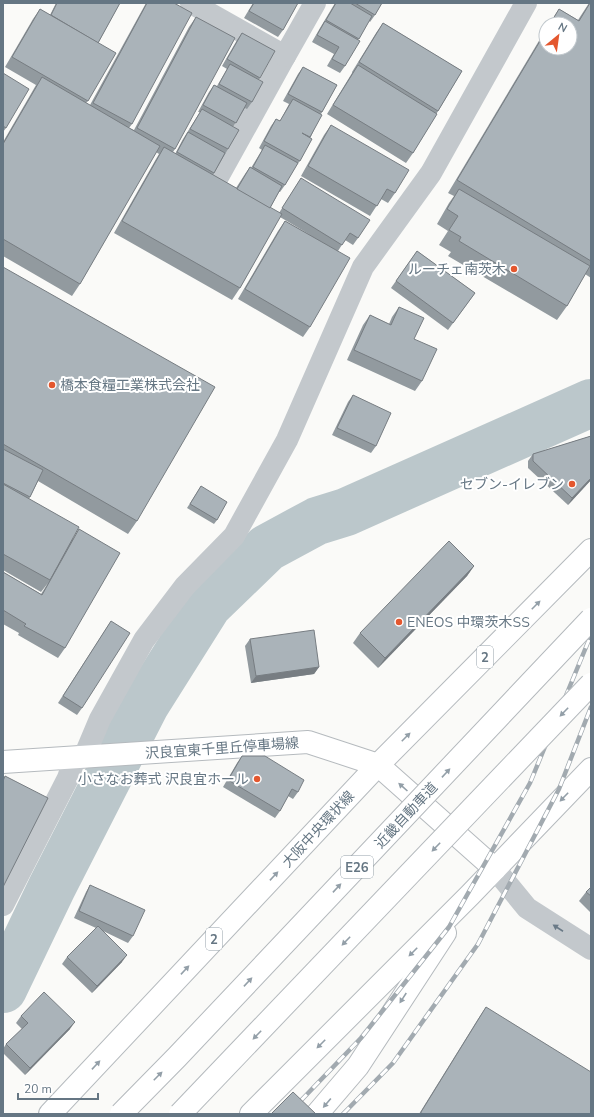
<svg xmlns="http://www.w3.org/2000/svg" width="594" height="1117" font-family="'Nunito Sans','Noto Sans JP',sans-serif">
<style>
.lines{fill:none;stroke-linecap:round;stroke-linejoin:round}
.river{stroke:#bbc7cb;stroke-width:48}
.major-casing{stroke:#b5babe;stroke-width:24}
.minor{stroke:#c3c8cc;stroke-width:22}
.major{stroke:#fff;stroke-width:22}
.rail-casing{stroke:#a2aab0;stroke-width:4.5}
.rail{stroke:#fff;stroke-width:3;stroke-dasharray:9;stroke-linecap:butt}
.highway-bridge-casing{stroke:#b4b9bd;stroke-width:24;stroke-linecap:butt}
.highway-bridge{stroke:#fff;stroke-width:22}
.wall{fill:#929a9f}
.shaded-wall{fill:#777d82}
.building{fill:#aab3b9;stroke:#777d82}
.oneway{fill:#939fa8}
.oneway2{fill:#6a7a87}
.poi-dot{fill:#e4572e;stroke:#fff;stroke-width:1.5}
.labels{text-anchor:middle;stroke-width:4;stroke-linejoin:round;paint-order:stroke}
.shield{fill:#fff;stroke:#939fa8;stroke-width:1}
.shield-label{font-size:13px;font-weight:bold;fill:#657683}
.poi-label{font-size:14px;fill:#657683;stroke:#fff;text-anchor:end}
.street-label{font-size:14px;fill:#657683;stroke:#fff}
</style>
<rect width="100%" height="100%" fill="#fafaf8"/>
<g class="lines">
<!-- river -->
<path class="river" d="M3,989L52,887L145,705L208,605L267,548L317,521L346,512L591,403"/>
<!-- major casing -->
<g class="major-casing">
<g id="major">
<path d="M3,762L308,742L378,765L495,869"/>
<path d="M50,1114L378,765L591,550"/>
<path d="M251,1114L470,895L591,769"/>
<path d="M317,1114L358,1066L445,933"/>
</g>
</g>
<!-- minor -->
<g class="minor">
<path d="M191,3L285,56L213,186"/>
<path d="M285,56L315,3"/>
<path d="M84,757L100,719L144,640L185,586L234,536L287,440L363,267L431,173L526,3"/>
<path d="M495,869L527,908L591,949"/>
<path d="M3,905L68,778L75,758"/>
</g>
<!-- major -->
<use href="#major" class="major"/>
<!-- rail casing -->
<g class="rail-casing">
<g id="rail">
<path d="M288,1114L361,1038L449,927L530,783L591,635"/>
<path d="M343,1114L393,1063L478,944L559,789L591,707"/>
</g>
</g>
<!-- rail -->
<use href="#rail" class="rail"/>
<!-- highway-bridge casing -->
<g class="highway-bridge-casing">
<g id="highway-bridge">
<path d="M121,1114L177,1057L591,619"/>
<path d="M180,1114L591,684"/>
</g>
</g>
<!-- highway-bridge -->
<use href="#highway-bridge" class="highway-bridge"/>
</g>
<!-- wall -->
<g class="wall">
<path d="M56,3H120L98,43L88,101L86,103L90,105L146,3H174L132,124L129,128L134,130L189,27L196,17L175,149L173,152L175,154L183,139L200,112H198L209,92L214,85L217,86L227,69L222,66L237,40L242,33L260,78L259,80L252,102L247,109L245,108L233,127L228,149L213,175L236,188L245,174L250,167L251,168L262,150L259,148L271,126L276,119L280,121L289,104L283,101L298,74L303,67L337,85L321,114L300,161L295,167L285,185L280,192H279L270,208L279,213L301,178L358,238L353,245L345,240L338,251L310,327L303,337L238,299L278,231L285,221L312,236L280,217L240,288L232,300L114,233L156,159L159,154L156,152L80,284L72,296L3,256V142L36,85L5,67L33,19L40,9L50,15Z"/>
<path d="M253,3H298L283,30L278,37L244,18Z"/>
<path d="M335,3H382L375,15L370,22L369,21L358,40L345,66L340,73L327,66L334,54L312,42L320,28Z"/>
<path d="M589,3H591V278L585,274L567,306L557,320L448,256L451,252L439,245L448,231L437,224L449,203L454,196L448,193L546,29V48L570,24H549L559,9L578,20Z"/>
<path d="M383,23L462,71L413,153L406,163L327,114L352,73V72L376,33Z"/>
<path d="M3,73L6,128L3,132Z"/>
<path d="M331,125L395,193L388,203L381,199L370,216L301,176L324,135Z"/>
<path d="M417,251L475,293L448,330L391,288Z"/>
<path d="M3,267L137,521L128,534L38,481L29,499L73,539L79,529L65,648L58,658L18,635L19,633L3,624V572L41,594L48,583L41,592L3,570Z"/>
<path d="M399,307L414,339L422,381L415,391L347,360L363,325L370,315L389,324L392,317Z"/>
<path d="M353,395L376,446L371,453L332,435L348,402Z"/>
<path d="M591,436V480L568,505L528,468V461L533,454Z"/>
<path d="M201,486L217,520L214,524L187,508Z"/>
<path d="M474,566L467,576L378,668L353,643L360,633Z"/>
<path d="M111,621L82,708L77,715L58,703Z"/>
<path d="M250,639L319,667L314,674L251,683L245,646Z"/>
<path d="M242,756L298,792L293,799L288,796L280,811L275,818L223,787L237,763Z"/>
<path d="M90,885L133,936L128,943L103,931L122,962L92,993L62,964L67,957L96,928L74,918L86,892Z"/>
<path d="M591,887V913L579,901L586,892Z"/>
<path d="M486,1007L591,1114H419L478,1019Z"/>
<path d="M21,1016L70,1029L25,1075L3,1053V1049L6,1044L22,1029L16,1023Z"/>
</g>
<!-- shaded-wall -->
<g class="shaded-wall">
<path d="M591,478V480L568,505L572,498Z"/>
<path d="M474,566L467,576L378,668L385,658Z"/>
<path d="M319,667L314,674L251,683L256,676Z"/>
<path d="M127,955L122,962L92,993L97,986Z"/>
<path d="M75,1022L70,1029L25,1075L30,1068Z"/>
</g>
<!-- building -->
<g class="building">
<path d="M57,3H120L98,43L51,15Z"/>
<path d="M147,3H174L192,13L132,124L93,103Z"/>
<path d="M254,3H298L283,30L249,11Z"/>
<path d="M336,3H350L372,16L359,39L326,20Z"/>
<path d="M355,3H382L375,15Z"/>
<path d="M590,3H591V261L457,180L546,31V48H570V24H550L559,9L579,21Z"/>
<path d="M40,9L116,53L88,101L12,57Z"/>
<path d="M196,17L235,38L175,149L137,128Z"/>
<path d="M325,21L360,41L345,66L332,59L339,47L317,35Z"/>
<path d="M383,23L462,71L438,111L359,62Z"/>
<path d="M242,33L275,51L260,78L227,59Z"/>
<path d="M230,64L263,82L252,102L219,84Z"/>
<path d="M358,65L437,114L413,153L333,105Z"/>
<path d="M303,67L337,85L322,112L288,94Z"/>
<path d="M3,73L29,89L6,128L3,126Z"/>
<path d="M42,77L160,146L80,284L3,239V144Z"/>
<path d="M214,85L247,103L236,123L203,105Z"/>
<path d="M293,99L322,115L310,137L302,133L312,139L300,161L264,141L276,119L280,121Z"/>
<path d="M202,109L239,130L228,149L190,129Z"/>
<path d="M331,125L409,170L395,193L387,189L377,206L308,166Z"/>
<path d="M188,132L225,153L214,173L177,152Z"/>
<path d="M265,145L298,163L285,185L253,167Z"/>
<path d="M164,147L282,214L240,288L122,221Z"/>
<path d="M250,167L282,186L270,208L237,189Z"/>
<path d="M301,178L370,220L358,238L350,233L342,245L282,208Z"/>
<path d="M459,189L590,266L567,306L459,241L461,237L449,230L458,216L447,209Z"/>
<path d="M285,221L350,258L310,327L245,289Z"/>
<path d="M417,251L475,293L453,323L396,281Z"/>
<path d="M3,267L215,387L137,521L3,444Z"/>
<path d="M399,307L424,318L414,339L437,349L422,381L354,350L370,315L391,325Z"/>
<path d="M353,395L391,413L376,446L337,428Z"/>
<path d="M591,436V478L572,498L533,461V454Z"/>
<path d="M3,449L43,470L30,497L3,483Z"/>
<path d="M3,484L79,527L50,580L3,554Z"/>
<path d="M201,486L227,502L217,520L190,504Z"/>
<path d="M79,529L120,553L65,648L24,626L26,624L3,610V572L42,595Z"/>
<path d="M449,541L474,566L385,658L360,633Z"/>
<path d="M111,621L130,633L82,708L63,696Z"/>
<path d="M314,630L319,667L256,676L250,639Z"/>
<path d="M242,756H265L304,780L298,792L292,789L280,811L228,780Z"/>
<path d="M5,776L48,798L3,887V781Z"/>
<path d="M90,885L145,910L133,936L79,911Z"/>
<path d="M591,887V896L586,892Z"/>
<path d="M98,926L127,955L97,986L67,957Z"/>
<path d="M44,992L75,1022L30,1068L6,1044L28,1023L21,1016Z"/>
<path d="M486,1007L591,1072V1114H421V1112Z"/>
<path d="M293,1092L316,1114H271Z"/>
</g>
<!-- one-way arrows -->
<defs><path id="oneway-solid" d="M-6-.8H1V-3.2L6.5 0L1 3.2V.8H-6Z"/></defs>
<g class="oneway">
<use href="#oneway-solid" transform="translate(536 605) rotate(-45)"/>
<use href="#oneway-solid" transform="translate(564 712) rotate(134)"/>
<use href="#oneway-solid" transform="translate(406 737) rotate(-45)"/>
<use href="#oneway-solid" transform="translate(446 773) rotate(-47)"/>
<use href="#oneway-solid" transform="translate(403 787) rotate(-138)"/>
<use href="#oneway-solid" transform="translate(564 797) rotate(134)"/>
<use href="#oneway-solid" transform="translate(436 847) rotate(134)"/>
<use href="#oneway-solid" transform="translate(274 876) rotate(-47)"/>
<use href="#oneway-solid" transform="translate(337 888) rotate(-47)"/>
<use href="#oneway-solid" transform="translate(346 941) rotate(134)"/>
<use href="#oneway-solid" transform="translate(413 952) rotate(135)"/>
<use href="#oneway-solid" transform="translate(185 970) rotate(-47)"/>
<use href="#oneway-solid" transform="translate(248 982) rotate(-47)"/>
<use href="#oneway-solid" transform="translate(403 998) rotate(123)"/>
<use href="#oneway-solid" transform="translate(257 1035) rotate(134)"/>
<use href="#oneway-solid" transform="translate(321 1044) rotate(135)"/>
<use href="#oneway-solid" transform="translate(96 1065) rotate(-47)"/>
<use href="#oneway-solid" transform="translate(158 1076) rotate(-45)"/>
<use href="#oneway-solid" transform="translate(327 1103) rotate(130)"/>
</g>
<use class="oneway2" href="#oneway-solid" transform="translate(558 928) rotate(-147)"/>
<!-- markers -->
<g class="poi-dot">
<circle cx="514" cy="269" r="4"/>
<circle cx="52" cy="385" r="4"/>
<circle cx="572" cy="484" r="4"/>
<circle cx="399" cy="622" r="4"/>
<circle cx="257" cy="779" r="4"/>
</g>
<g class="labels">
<!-- shield labels -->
<g class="shield">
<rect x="477" y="646" width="16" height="22" rx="3"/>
<rect x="341" y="856" width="32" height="22" rx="3"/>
<rect x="206" y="928" width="16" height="22" rx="3"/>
</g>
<g class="shield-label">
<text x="485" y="662">2</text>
<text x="357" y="872">E26</text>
<text x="214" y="944">2</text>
</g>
<!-- poi labels -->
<g class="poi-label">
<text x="506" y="274">ルーチェ南茨木</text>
<text x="60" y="390" text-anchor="start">橋本食糧工業株式会社</text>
<text x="564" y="489">セブン-イレブン</text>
<text x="407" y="627" text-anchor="start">ENEOS 中環茨木SS</text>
<text x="249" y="784">小さなお葬式 沢良宜ホール</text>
</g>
<!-- street labels -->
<g class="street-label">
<text transform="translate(222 748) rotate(-4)" y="5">沢良宜東千里丘停車場線</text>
<text transform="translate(406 815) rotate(-47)" y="5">近畿自動車道</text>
<text transform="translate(318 829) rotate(-47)" y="5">大阪中央環状線</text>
</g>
</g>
<!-- border -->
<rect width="594" height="1117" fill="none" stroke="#657683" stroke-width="8"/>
<!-- north arrow -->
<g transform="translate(558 36) rotate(29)"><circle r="19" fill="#ffffff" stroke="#c1c8cd"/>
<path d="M0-3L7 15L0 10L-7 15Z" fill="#e4572e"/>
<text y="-6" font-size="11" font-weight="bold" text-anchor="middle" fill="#657683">N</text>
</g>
<!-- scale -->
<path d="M18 1093v6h80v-6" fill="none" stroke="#657683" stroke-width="2"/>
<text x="24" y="1093" font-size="12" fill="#657683" stroke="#ffffff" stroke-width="3" paint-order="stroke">20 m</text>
</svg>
